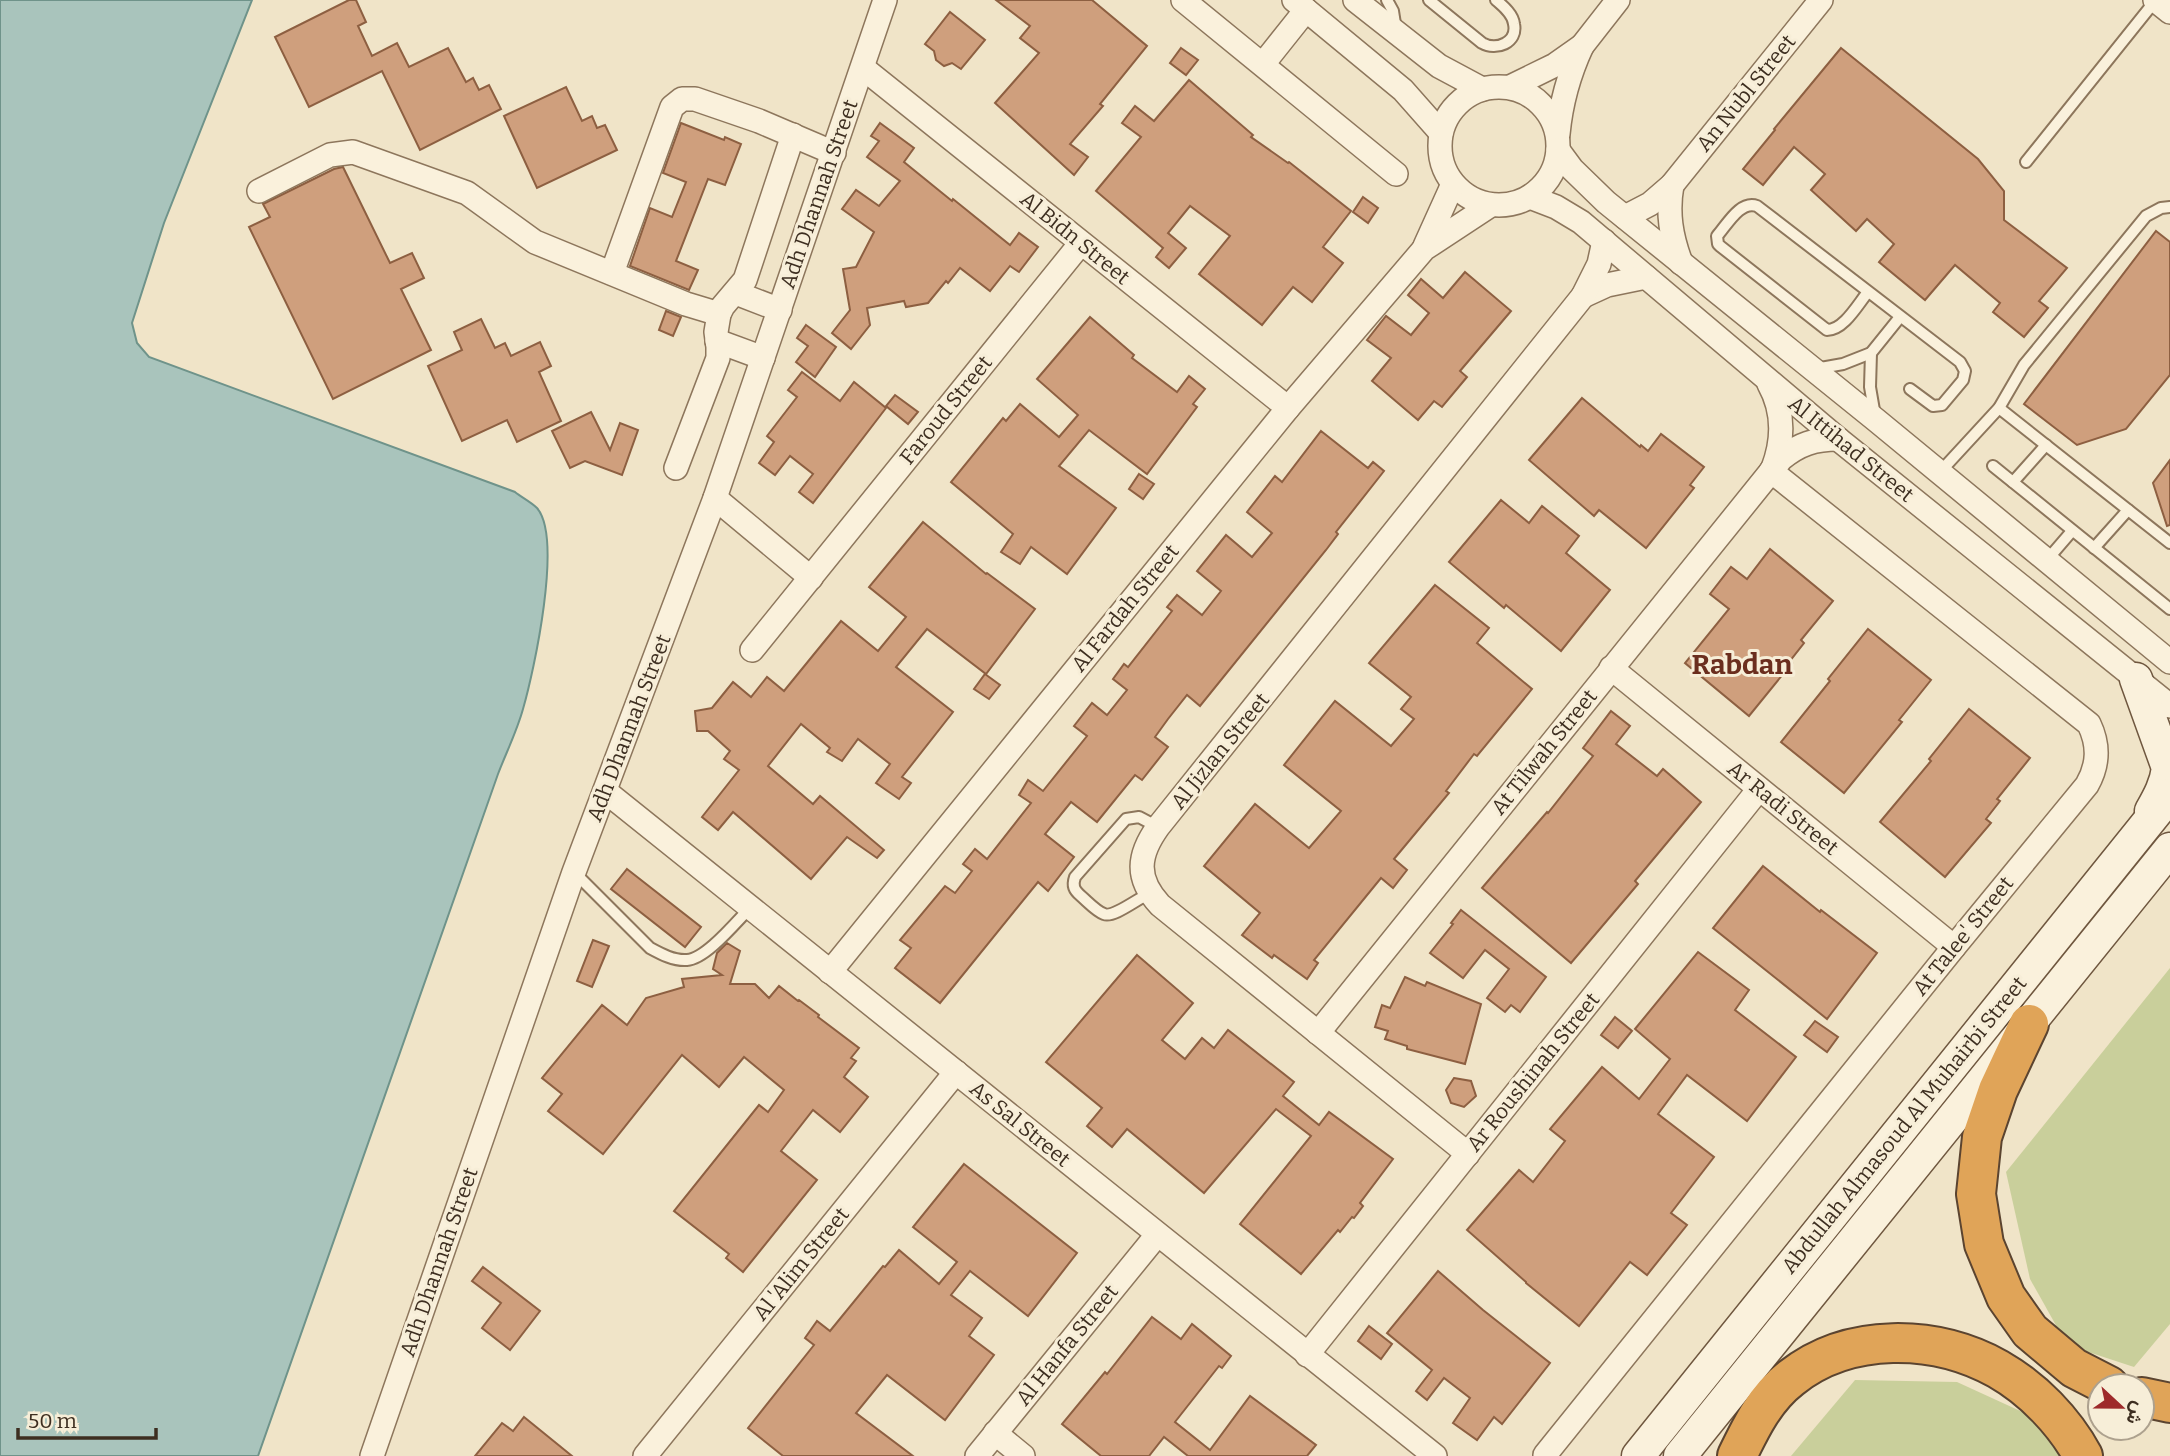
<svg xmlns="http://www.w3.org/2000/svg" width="2170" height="1456" font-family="Bitter,Vazirmatn,serif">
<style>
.green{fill:#c9cf9b}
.water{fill:#a9c4bc;stroke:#6f938a;stroke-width:2}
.building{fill:#cf9f7d;stroke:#8d5f41;stroke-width:2}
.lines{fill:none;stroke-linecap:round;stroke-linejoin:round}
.lane-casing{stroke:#8d765c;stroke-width:14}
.street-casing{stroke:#8d765c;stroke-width:26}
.secondary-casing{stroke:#6f573f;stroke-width:35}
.highway-casing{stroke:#5b4430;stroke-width:42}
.lane{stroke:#faf1dc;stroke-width:10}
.street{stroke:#faf1dc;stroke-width:23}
.secondary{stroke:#faf1dc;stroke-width:32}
.highway{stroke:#e0a458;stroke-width:38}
.labels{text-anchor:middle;stroke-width:6;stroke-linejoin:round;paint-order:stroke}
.street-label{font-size:21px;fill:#3d2e20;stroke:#f7eed8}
.district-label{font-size:28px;font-weight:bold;fill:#6b2e1e;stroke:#f7eed8}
</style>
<rect width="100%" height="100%" fill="#f0e4c8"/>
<!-- green -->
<g class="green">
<path d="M2170,968V1324L2134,1367L2067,1345L2030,1279L2006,1172Z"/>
<path d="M1855,1380L1957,1382L2029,1415L2069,1456H1791Z"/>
</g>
<!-- water -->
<path class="water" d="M0,0H252L164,223L132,323L137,343L149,357L515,492C521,497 531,502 537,508C563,538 534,671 523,709C517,731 506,753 498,774L258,1456H0Z"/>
<!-- building -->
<g class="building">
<path d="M349,0H356L366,22L358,26L372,56L397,43L409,67L448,48L466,82L473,78L479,90L489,85L501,109L420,150L382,71L309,107L275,37Z"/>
<path d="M996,0H1092L1147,46L1100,104L1103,106L1070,144L1088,157L1074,175L995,103L1039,53L1020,38L1030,26Z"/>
<path d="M950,12L985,40L961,69L952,63L944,66L936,60L934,51L925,44Z"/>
<path d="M1181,48L1198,60L1186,75L1170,63Z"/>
<path d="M1841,48L1978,159L2004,191V220L2067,268L2039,301L2048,308L2024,337L1993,312L2000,303L1955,265L1925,300L1879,262L1894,244L1867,219L1856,231L1811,190L1825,174L1794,147L1763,185L1743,169L1775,130L1774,129Z"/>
<path d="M1189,80L1253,135L1251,137L1288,163L1289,162L1351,211L1323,247L1343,263L1312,302L1293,287L1262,325L1199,274L1230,236L1190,206L1168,233L1186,248L1169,268L1156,257L1163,248L1096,191L1141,137L1122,123L1135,106L1154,121Z"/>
<path d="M566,87L582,121L592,116L597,128L605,125L617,150L537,188L504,116Z"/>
<path d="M681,123L724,140L725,137L741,144L725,185L708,179L676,261L698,270L689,290L630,266L650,208L672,217L686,182L663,173Z"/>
<path d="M880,123L914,148L904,162L952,201L953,199L1010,245L1019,233L1038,247L1019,272L1010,266L990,291L960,268L948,283L946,281L928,303L906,307L904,301L867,308L870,325L851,349L832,333L850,310L843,269L856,267L874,232L842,209L856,190L879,206L900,181L867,157L879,141L871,136Z"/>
<path d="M343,167L390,263L412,253L424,278L401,289L431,350L333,399L249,227L270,217L263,204L334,169Z"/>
<path d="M1363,197L1378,208L1368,223L1353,212Z"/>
<path d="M2156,231L2170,242V375L2126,429L2077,445L2024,404Z"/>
<path d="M1465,272L1511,311L1460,371L1467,377L1442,407L1434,401L1418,420L1372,381L1391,358L1367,340L1386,316L1411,335L1429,313L1408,295L1421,279L1443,298Z"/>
<path d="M666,311L681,317L673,336L659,330Z"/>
<path d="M1090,317L1134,355L1132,358L1177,392L1189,376L1205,389L1193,404L1197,407L1147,474L1089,430L1059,466L1116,508L1067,574L1031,547L1020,564L1001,552L1013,534L951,482L1003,418L1006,421L1020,404L1059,437L1078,415L1037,379Z"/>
<path d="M481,319L495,348L505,343L511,356L540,342L551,366L539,372L561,421L517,442L507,420L462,441L428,366L462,350L454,332Z"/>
<path d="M806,325L836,347L815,377L796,362L808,346L797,338Z"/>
<path d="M802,372L840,401L854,382L886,408L813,503L799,492L813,474L790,456L775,475L759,463L774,442L767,436L797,397L788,390Z"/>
<path d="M895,395L918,412L908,424L886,406Z"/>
<path d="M1582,398L1640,447L1641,445L1648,451L1661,434L1704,467L1690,485L1694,488L1646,548L1599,510L1594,516L1529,460Z"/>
<path d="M591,412L610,450L620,423L638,430L622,475L585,461L570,468L552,431Z"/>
<path d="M1321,431L1368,468L1373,462L1384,471L1336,532L1338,534L1326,550L1200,706L1187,695L1168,719L1155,737L1168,747L1142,780L1135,775L1097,822L1071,802L1045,834L1074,857L1048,891L1038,882L940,1003L895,968L911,948L900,940L945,886L955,893L972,871L963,864L975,849L987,859L1031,803L1019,795L1028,780L1043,791L1087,736L1074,726L1092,703L1107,715L1127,690L1113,679L1124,664L1128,667L1172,611L1167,607L1177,595L1202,615L1221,591L1197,571L1226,535L1252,557L1272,533L1247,512L1275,476L1282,482Z"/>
<path d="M2170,460V525L2167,526L2153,483Z"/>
<path d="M1139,474L1154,484L1143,499L1129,489Z"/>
<path d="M1501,500L1529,523L1542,506L1579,536L1566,553L1610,590L1561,651L1506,605L1504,608L1449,562Z"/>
<path d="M923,522L986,574L987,573L1035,609L986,674L927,629L896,667L953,712L902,777L911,783L899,799L876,783L890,764L858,739L842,761L827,752L830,748L801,724L768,766L813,804L820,796L884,850L877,858L847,837L811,879L733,812L718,830L702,817L739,770L724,759L730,751L708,731H697L695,711L712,708L733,682L751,697L767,677L784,691L841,621L878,651L906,617L869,587Z"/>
<path d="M1770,549L1833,601L1801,640L1804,643L1790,661L1792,663L1749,716L1685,663L1729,609L1710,594L1731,567L1747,579Z"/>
<path d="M1435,585L1489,628L1477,643L1532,689L1477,756L1474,754L1446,791L1449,793L1394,859L1407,870L1393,888L1381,878L1314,960L1318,963L1307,979L1274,955L1272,958L1242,935L1260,913L1204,866L1255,804L1309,848L1341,811L1284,765L1335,701L1391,746L1414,719L1401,709L1411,697L1369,663Z"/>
<path d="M1868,629L1931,680L1899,720L1902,722L1844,793L1781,742L1830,681L1828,679Z"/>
<path d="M985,674L1000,685L989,699L974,689Z"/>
<path d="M1969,709L2030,758L1997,799L2000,801L1986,819L1991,823L1945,877L1880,822L1931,761L1929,759Z"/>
<path d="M1611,711L1630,726L1616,744L1657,776L1663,769L1701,802L1635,881L1638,884L1571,963L1482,888L1547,812L1548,813L1593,756L1583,748Z"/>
<path d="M1763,866L1820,912L1821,910L1877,953L1827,1019L1713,928Z"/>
<path d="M627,869L701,927L685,947L611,889Z"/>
<path d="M1461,910L1546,977L1520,1012L1511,1005L1505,1012L1487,998L1509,969L1485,950L1463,978L1430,953L1453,924L1451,923Z"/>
<path d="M593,940L609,946L592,987L577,981Z"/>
<path d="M727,943L740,951L730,984H755L769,998L779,986L798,1001L799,1000L819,1015L818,1017L859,1048L851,1058L856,1061L844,1077L868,1097L840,1132L813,1110L781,1151L817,1180L743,1272L726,1258L729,1254L674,1211L759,1105L768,1112L784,1090L744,1057L719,1087L682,1055L603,1154L548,1111L562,1094L542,1078L602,1005L627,1025L646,998L684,987L682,979L722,975L713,969L717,953Z"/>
<path d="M1698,952L1749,990L1735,1010L1796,1057L1747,1121L1687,1075L1658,1114L1714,1157L1671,1213L1687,1225L1647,1275L1630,1262L1579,1326L1526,1283V1282L1467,1230L1519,1170L1533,1182L1565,1141L1550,1129L1602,1067L1639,1099L1670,1059L1635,1029Z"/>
<path d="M1137,955L1193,1003L1162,1040L1185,1059L1202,1038L1214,1048L1228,1030L1294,1082L1283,1096L1319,1125L1329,1112L1393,1159L1360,1203L1363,1206L1354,1218L1352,1217L1340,1232L1338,1230L1301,1274L1240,1224L1311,1136L1276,1109L1204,1193L1127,1129L1112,1147L1087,1126L1102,1108L1046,1062Z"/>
<path d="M1405,977L1425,986L1427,982L1481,1004L1465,1064L1407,1049V1046L1385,1039L1388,1031L1375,1027L1382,1005L1390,1008Z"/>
<path d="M1615,1017L1632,1031L1618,1048L1601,1035Z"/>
<path d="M1815,1021L1838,1037L1827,1052L1804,1035Z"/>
<path d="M1454,1078L1471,1081L1476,1096L1464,1107L1451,1103L1446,1090Z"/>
<path d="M964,1164L1077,1253L1028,1316L970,1271L951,1295L982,1318L969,1336L994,1355L945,1420L887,1375L856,1413L913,1456H783L748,1428L814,1345L805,1338L817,1321L830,1331L883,1266L885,1267L899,1250L939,1284L957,1262L913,1227Z"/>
<path d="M483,1267L540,1311L510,1350L482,1328L501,1303L472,1281Z"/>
<path d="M1438,1271L1483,1310L1550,1363L1502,1424L1494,1417L1477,1440L1453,1423L1470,1398L1444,1378L1427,1400L1416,1391L1432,1370L1387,1333Z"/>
<path d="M1152,1317L1181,1339L1192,1324L1231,1356L1222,1368L1219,1366L1175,1422L1210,1450L1250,1396L1316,1445L1307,1456H1188L1164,1437L1149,1456H1101L1062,1424L1105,1372L1107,1374Z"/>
<path d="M1369,1326L1392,1344L1381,1359L1358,1341Z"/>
<path d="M524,1417L572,1456H475L502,1423L513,1431Z"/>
</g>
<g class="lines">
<!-- lane casing -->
<g class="lane-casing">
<g id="lane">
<path d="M1387,0L1393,11L1396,30"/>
<path d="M1429,0L1482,43C1496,51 1518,43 1514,24C1513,14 1503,6 1496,0"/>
<path d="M2026,162L2155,1"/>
<path d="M1868,292C1858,304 1844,330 1827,330L1720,246L1718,244L1717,236C1727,225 1740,200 1757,206L1960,362L1965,371L1963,380L1942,405L1933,406L1910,389"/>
<path d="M1871,353L1870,387L1875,416"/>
<path d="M1815,369L1843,364L1871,353L1900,317"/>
<path d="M1999,408L2170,543"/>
<path d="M1993,466L2170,609"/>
<path d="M1940,472L1999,408L2024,365L2146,216L2161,208L2170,207"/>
<path d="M2013,482L2046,445"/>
<path d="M2094,548L2128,510"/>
<path d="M2047,560L2072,531"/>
<path d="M574,872L650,948C661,954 674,961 687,960C706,959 736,922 750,908"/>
<path d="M1149,894C1138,898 1114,918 1104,914C1096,911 1088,902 1081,896C1074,890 1072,886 1075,877L1126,819L1139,817L1158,827"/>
</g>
</g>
<!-- street casing -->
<g class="street-casing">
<g id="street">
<path d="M1183,0L1396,174"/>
<path d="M1294,0L1403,90L1441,133"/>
<path d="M1355,0L1439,66L1482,89"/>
<path d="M2155,0L2170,12"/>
<path d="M1263,64L1306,10"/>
<path d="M863,68L1288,408"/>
<circle cx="1499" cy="146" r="59"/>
<path d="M1510,87L1555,65L1582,46L1618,0"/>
<path d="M1558,134C1561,102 1569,74 1582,46"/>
<path d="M1558,150L1572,169L1606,202L1876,420L2170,662"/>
<path d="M1672,185C1667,213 1671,236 1681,263"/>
<path d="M259,191L330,155L353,152L467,193L535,242L686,304L719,314"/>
<path d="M1530,197L1556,207L1581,222L1838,439L2170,706"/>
<path d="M1625,217L1650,204L1672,185L1821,0"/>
<path d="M1425,246L1453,184"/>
<path d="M612,273L672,107L682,99H695L759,121L834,153"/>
<path d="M736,293L780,310"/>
<path d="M1583,296L1607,285L1646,277"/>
<path d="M717,341L763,358"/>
<path d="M1769,384C1784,411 1784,439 1773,468"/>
<path d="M676,468L718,358V347L716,332L719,314L723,306L745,280L793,135"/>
<path d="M715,498L811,578"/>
<path d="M752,650L1081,243"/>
<path d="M1611,668L1954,947"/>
<path d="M605,791L1435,1456"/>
<path d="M830,972L1288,408L1424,249L1491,205"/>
<path d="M1318,1033L1781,459C1799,444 1815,439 1838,439"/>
<path d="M1468,1154L1160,905C1135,878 1138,855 1158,827L1583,296L1599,264L1604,241"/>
<path d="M1307,1355L1759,789"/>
<path d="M995,1433L1023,1456"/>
<path d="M1545,1455L1954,947L2087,785C2099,764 2099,745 2089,724L1771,471"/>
<path d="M372,1456L574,872L715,498L885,0"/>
<path d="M645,1456L956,1072"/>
<path d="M977,1456L1157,1235"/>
</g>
</g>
<!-- secondary casing -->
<g class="secondary-casing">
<g id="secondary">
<path d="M2136,679L2168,768C2166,784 2159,797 2151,811"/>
<path d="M1638,1456L2170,795"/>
<path d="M1680,1456L2170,849"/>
</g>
</g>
<!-- highway casing -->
<g class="highway-casing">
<g id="highway">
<path d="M2029,1024L1998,1090L1982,1137L1976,1194L1984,1244L2006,1297L2030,1331L2074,1368L2109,1386"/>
<path d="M2142,1397L2170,1403"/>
<path d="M1737,1456C1751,1427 1765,1398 1791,1378C1849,1332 1935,1334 1998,1369C2033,1389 2064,1421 2083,1456"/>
</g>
</g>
<!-- lane -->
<use href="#lane" class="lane"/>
<!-- street -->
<use href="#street" class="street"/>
<!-- secondary -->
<use href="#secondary" class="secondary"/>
<!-- highway -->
<use href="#highway" class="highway"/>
</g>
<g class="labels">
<!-- street labels -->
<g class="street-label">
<text transform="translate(1746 93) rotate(-51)" y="7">An Nubl Street</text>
<text transform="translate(819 194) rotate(-71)" y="7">Adh Dhannah Street</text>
<text transform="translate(1075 238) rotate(39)" y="7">Al Bidn Street</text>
<text transform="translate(946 410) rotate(-51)" y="7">Faroud Street</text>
<text transform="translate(1851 449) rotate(39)" y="7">Al Ittihad Street</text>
<text transform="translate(1125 608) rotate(-51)" y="7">Al Fardah Street</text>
<text transform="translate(629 728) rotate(-69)" y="7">Adh Dhannah Street</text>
<text transform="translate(1220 751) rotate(-51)" y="7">Al Jizlan Street</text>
<text transform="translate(1544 752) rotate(-51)" y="7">At Tilwah Street</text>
<text transform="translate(1783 808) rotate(39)" y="7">Ar Radi Street</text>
<text transform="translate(1963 936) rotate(-51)" y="7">At Talee' Street</text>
<text transform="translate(1533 1072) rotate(-51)" y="7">Ar Roushinah Street</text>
<text transform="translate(1020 1124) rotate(39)" y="7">As Sal Street</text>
<text transform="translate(1904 1125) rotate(-51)" y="7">Abdullah Almasoud Al Muhairbi Street</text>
<text transform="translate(439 1262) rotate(-71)" y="7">Adh Dhannah Street</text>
<text transform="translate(801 1264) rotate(-51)" y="7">Al 'Alim Street</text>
<text transform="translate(1067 1345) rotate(-51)" y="7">Al Hanfa Street</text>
</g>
<!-- district labels -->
<g class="district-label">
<text x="1742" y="674">Rabdan</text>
</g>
</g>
<!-- north arrow -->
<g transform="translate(2121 1407) rotate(112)"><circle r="33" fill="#f7eed8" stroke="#ada18e" stroke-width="2"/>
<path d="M0-5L12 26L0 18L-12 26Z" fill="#9e2a2b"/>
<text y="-10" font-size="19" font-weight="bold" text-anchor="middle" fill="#3d2e20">ش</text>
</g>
<!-- scale -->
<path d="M18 1428v10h138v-10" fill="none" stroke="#3d2e20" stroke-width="3.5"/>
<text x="28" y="1428" font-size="21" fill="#3d2e20" stroke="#f7eed8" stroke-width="5" paint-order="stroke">50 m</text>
</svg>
